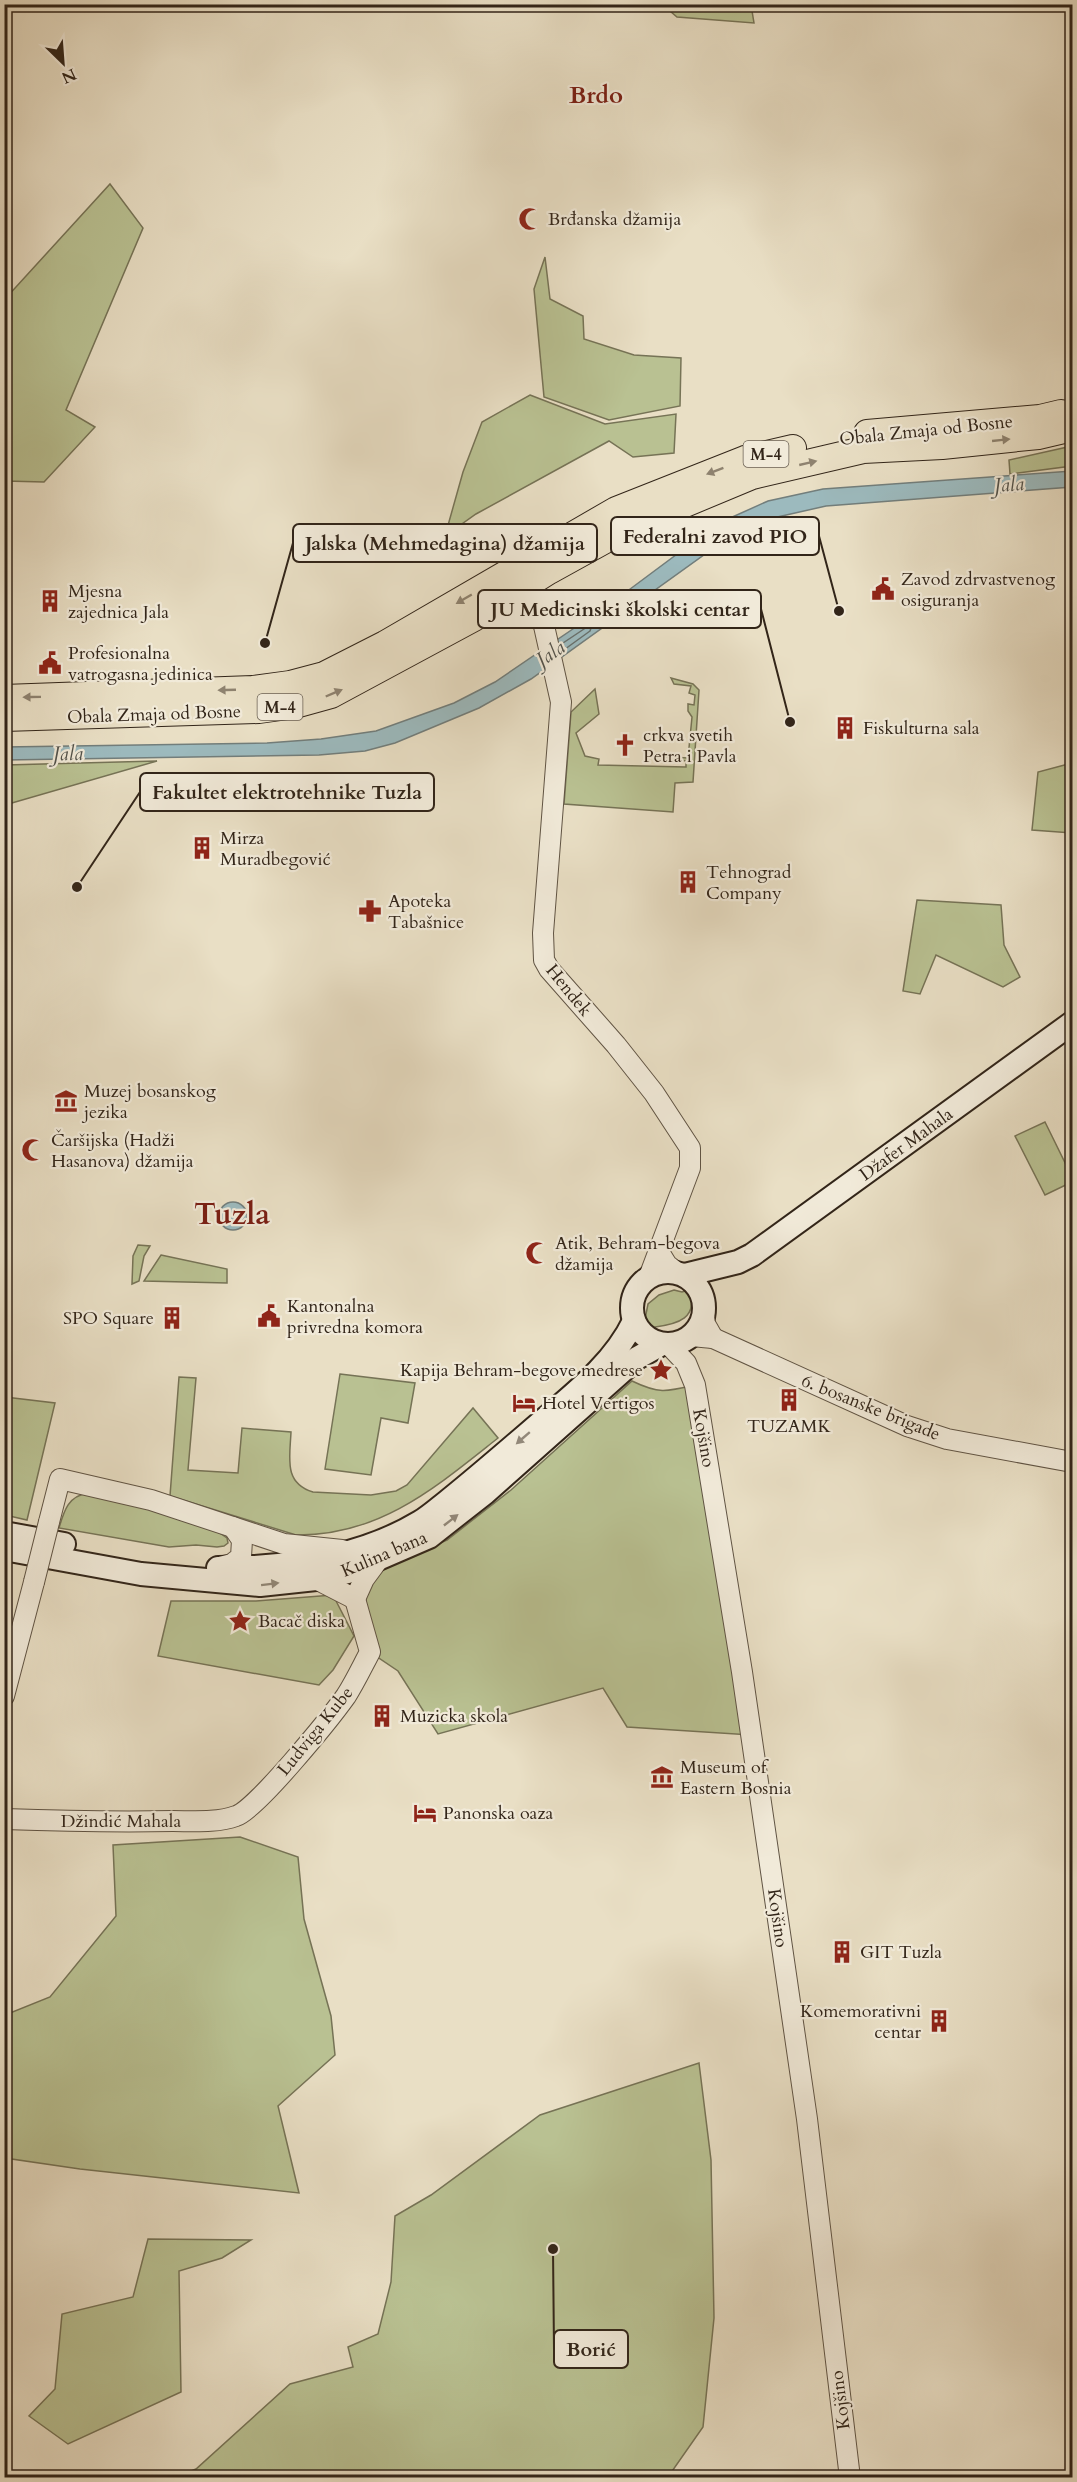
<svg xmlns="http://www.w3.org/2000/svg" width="1077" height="2482" font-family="Cardo,serif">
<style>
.green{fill:#b9c192;stroke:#767356;stroke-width:1.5}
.water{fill:#9cbabe;stroke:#727e7c;stroke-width:1.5}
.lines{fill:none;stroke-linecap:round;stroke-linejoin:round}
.shore{stroke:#67706c;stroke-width:1.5}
.tertiary-casing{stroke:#605444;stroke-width:22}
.secondary-casing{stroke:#322519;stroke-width:26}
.primary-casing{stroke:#322519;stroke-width:28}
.tertiary{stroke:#f1ead9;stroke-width:20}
.secondary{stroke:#f1ead9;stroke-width:22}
.primary{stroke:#e9dfc5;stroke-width:26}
.tertiary-bridge-casing{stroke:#605444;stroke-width:22;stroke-linecap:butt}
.tertiary-bridge{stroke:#f1ead9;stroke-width:20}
.oneway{fill:#8e826f}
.oneway2{fill:#928879}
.labels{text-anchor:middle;stroke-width:4.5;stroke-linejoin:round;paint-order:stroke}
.shield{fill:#f1ead9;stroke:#6b6053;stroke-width:1.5}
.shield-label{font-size:16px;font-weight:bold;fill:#322519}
.poi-label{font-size:18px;fill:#322519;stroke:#f1ead9;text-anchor:start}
.street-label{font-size:18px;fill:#322519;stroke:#f1ead9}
.water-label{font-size:20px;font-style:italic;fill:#52524b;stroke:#f1ead9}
.district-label{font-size:24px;font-weight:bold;fill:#7a1f14;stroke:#f1ead9}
.town-label{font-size:30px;font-weight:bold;fill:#7a1f14;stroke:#f1ead9}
.leader{fill:none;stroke:#322519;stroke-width:2}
.callout-dot{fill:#322519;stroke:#f1ead9;stroke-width:2}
.callout{fill:#f1ead9;stroke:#322519;stroke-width:2}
.callout-label{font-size:20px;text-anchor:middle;font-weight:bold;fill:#322519}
</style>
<rect width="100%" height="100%" fill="#e9dfc5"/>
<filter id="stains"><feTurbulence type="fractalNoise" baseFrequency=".00333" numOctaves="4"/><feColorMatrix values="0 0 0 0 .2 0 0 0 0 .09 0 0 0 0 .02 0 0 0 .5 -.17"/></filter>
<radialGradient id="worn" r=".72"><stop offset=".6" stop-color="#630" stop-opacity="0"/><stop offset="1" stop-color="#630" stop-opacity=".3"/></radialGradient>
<!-- green -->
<g class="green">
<path d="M663,5H751L754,23L677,17Z"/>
<path d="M110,184L143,228L66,410L95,427L44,482L5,481V299Z"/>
<path d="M545,257L550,299L583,316L584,339L634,355L681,358L680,406L609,420L544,397L534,289Z"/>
<path d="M530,395L605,424L676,414L674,453L633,457L609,441L476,514L445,536L463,472L482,422Z"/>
<path d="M1072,446V466L1010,474L1009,460Z"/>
<path d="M671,678L693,684L699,690L693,782L675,783L673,812L564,804L571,712L595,689L599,714L576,733L585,756L599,759L598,765L686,767V761L655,756L688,758L692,717L688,711V704L694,705L695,695L689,693L691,686L674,684Z"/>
<path d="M157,761L5,805V765Z"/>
<path d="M1072,763V833L1032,830L1038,772Z"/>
<path d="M917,900L1001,905L1004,945L1020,977L1003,987L936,955L920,994L903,991Z"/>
<path d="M1045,1122L1072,1177V1182L1045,1195L1015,1136Z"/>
<path d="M138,1245L150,1246L144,1256L139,1281L132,1284L133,1256Z"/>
<path d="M161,1255L227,1269V1283L144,1281Z"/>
<path d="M674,1290L682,1292L689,1290C699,1318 678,1324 655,1327L653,1331L645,1319L648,1304L659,1295Z"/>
<path d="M340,1374L415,1383L408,1423L381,1418L371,1475L325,1469Z"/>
<path d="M179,1377L196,1378L188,1470L238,1473L242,1428L291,1432C290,1457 283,1483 313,1492L371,1495L396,1491L407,1485L473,1408L498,1438C436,1487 380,1536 296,1535L170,1496Z"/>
<path d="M632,1381C659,1394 666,1392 695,1385L751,1735L627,1727L603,1688L438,1734L398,1671L370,1652L364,1579L368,1573L447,1540L511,1490Z"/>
<path d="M5,1397L55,1403L27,1520L5,1515Z"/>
<path d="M88,1493C123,1503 201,1517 227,1538L228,1543L224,1546L217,1547L196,1545L169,1547L59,1528C64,1511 68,1496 88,1493Z"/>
<path d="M333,1595L354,1636L333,1670L319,1685L158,1656L171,1601H256Z"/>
<path d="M240,1837L298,1857L304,1919L331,2016L335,2055L278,2106L299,2193L80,2169L5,2158V2015L50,1997L116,1916L113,1845Z"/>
<path d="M699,2063L711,2160L714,2318L703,2427L668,2477H177L196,2469L290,2384L353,2367L348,2347L378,2334L391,2282L395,2216L431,2195L540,2115Z"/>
<path d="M148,2239L251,2240L222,2258L179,2271L181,2392L68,2444L29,2416L55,2389L62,2314L133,2297Z"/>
</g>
<!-- water -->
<g class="water">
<path d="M1072,471V487L826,506L773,518L729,537L531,679L479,708L395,743L365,751L319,755L5,760L4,747L267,743L321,739L376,731L454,703L495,682L614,601L719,523L768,501L823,489Z"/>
<circle cx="233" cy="1216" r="14"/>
</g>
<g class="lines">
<!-- shore -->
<path class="shore" d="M560,645L587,627L591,628L590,631L561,652"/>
<!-- tertiary casing -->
<g class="tertiary-casing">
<g id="tertiary">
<path d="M519,576L544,626L561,702L543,933L544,960L549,969L616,1045L654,1093L690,1148V1168L649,1277"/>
<path d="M659,1252L667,1265L676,1272"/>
<path d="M704,1316L705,1324L713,1338"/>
<path d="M691,1336L713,1338L907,1426L947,1439L1072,1462"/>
<path d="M669,1345L686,1363L695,1385L742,1672L807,2119L850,2478"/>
<path d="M49,1522L60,1479L151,1500L284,1544L342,1550"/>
<path d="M220,1567L232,1564L241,1557L242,1540L233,1527"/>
<path d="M316,1579L355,1599"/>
<path d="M355,1599L364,1579L378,1560"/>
<path d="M4,1696L34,1582"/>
<path d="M4,1819C61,1821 117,1822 173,1821C193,1821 217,1823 236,1816C256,1810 331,1717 346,1696C355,1682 362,1667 370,1652L355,1599"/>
</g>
</g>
<!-- secondary casing -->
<g class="secondary-casing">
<g id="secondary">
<circle cx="668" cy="1308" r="36"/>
<path d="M685,1275L738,1262L752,1255L1072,1023"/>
<path d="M4,1533L64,1544"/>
<path d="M4,1549L141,1574L260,1585L316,1579L348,1572L429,1537L485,1493L637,1358L662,1344"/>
<path d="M218,1568C287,1568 360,1558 420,1522C430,1516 440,1507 449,1500C480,1475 510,1449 540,1423C575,1393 614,1363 634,1321"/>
</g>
</g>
<!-- primary casing -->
<g class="primary-casing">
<g id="primary">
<path d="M867,433L1040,418L1061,413"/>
<path d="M4,698L253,689L290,684L324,675L385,644L616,510L745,459L793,448"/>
<path d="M4,718L259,710L295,705L331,695L474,618L549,571L625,529L752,476L863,450L942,446L1038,436L1072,428"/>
</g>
</g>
<!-- tertiary -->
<use href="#tertiary" class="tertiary"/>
<!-- secondary -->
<use href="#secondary" class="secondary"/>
<!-- primary -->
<use href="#primary" class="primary"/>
<!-- tertiary-bridge casing -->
<g class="tertiary-bridge-casing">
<path id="tertiary-bridge" d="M34,1582L49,1522"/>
</g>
<!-- tertiary-bridge -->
<use href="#tertiary-bridge" class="tertiary-bridge"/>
</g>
<!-- one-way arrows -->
<defs><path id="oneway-solid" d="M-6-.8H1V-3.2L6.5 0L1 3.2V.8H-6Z" transform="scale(1.5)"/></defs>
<g class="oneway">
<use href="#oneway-solid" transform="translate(1001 440) rotate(-6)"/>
<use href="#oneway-solid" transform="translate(808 463) rotate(-13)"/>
<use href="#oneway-solid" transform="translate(715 471) rotate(159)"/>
<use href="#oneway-solid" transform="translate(464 599) rotate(150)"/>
<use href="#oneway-solid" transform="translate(227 690) rotate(178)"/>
<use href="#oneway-solid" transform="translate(334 693) rotate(-23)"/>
<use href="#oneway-solid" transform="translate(32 697) rotate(179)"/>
</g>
<g class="oneway2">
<use href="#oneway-solid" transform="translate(523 1438) rotate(139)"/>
<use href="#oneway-solid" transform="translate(451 1520) rotate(-38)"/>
<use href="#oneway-solid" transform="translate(270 1584) rotate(-7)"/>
</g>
<!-- icons -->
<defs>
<g id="mosque-bare" transform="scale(1.8)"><path d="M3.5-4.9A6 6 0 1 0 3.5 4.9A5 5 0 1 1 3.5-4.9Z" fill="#8f2418" stroke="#f1ead9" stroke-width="2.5" paint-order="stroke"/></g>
<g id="civic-bare" transform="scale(1.8)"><path d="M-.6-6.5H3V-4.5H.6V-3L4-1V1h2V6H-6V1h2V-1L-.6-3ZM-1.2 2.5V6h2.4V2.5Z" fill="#8f2418" stroke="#f1ead9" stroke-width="2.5" paint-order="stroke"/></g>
<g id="building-bare" transform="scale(1.8)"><path d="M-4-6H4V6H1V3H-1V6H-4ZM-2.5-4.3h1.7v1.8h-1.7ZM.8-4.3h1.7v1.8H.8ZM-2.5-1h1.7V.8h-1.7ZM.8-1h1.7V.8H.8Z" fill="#8f2418" stroke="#f1ead9" stroke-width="2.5" paint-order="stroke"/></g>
<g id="church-bare" transform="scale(1.8)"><path d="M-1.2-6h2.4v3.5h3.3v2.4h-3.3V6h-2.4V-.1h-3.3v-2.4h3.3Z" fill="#8f2418" stroke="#f1ead9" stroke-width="2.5" paint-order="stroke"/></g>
<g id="pharmacy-bare" transform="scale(1.8)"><path d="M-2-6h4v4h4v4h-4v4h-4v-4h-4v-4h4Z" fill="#8f2418" stroke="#f1ead9" stroke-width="2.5" paint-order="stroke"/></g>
<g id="museum-bare" transform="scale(1.8)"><path d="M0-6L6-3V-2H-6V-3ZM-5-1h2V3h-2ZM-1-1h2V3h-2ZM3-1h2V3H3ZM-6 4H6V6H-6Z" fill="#8f2418" stroke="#f1ead9" stroke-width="2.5" paint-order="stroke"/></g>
<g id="sight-bare" transform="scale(1.8)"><path d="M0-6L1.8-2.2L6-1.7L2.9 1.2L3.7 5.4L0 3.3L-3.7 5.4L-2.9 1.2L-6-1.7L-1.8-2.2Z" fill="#8f2418" stroke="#f1ead9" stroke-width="2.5" paint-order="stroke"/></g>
<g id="hotel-bare" transform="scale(1.8)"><path d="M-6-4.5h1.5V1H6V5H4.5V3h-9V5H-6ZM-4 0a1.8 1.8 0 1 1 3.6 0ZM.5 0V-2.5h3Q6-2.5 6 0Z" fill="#8f2418" stroke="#f1ead9" stroke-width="2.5" paint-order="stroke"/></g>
</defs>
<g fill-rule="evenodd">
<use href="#mosque-bare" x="530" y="219"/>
<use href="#civic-bare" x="883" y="589"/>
<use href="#building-bare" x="50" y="601"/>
<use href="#civic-bare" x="50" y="663"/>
<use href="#building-bare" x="845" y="728"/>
<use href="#church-bare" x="625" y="745"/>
<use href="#building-bare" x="202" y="848"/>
<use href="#building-bare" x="688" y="882"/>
<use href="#pharmacy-bare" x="370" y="911"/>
<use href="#museum-bare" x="66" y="1101"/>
<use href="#mosque-bare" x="33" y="1150"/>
<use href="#mosque-bare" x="537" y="1253"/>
<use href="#civic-bare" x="269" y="1316"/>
<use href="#building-bare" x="172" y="1318"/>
<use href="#sight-bare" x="661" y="1370"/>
<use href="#building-bare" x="789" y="1400"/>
<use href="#hotel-bare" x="524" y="1403"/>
<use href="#sight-bare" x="240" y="1621"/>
<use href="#building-bare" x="382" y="1716"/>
<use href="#museum-bare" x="662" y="1777"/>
<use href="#hotel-bare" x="425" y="1813"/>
<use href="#building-bare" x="842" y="1952"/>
<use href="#building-bare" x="939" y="2021"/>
</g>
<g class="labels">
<!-- shield labels -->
<g class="shield">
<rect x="743.5" y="441" width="45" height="26" rx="4.5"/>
<rect x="257.5" y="694" width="45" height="26" rx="4.5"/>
</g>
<g class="shield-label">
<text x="766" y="460">M-4</text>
<text x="280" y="713">M-4</text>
</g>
<!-- poi labels -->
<g class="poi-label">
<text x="548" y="225">Brđanska džamija</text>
<text x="901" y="585">Zavod zdrvastvenog<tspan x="901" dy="21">osiguranja</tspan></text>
<text x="68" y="597">Mjesna<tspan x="68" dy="21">zajednica Jala</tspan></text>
<text x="68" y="659">Profesionalna<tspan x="68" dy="21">vatrogasna jedinica</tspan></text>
<text x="863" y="734">Fiskulturna sala</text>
<text x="643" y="741">crkva svetih<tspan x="643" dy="21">Petra i Pavla</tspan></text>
<text x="220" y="844">Mirza<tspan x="220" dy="21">Muradbegović</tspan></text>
<text x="706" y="878">Tehnograd<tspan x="706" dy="21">Company</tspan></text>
<text x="388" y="907">Apoteka<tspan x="388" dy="21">Tabašnice</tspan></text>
<text x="84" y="1097">Muzej bosanskog<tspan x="84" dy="21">jezika</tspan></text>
<text x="51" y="1146">Čaršijska (Hadži<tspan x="51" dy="21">Hasanova) džamija</tspan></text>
<text x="555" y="1249">Atik, Behram-begova<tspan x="555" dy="21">džamija</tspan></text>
<text x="287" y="1312">Kantonalna<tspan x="287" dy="21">privredna komora</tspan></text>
<text x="154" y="1324" text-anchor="end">SPO Square</text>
<text x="643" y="1376" text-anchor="end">Kapija Behram-begove medrese</text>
<text x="542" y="1409">Hotel Vertigos</text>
<text x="789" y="1432" text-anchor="middle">TUZAMK</text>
<text x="258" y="1627">Bacač diska</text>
<text x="400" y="1722">Muzicka skola</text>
<text x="680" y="1773">Museum of<tspan x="680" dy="21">Eastern Bosnia</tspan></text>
<text x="443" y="1819">Panonska oaza</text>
<text x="860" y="1958">GIT Tuzla</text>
<text x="921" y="2017" text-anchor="end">Komemorativni<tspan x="921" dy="21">centar</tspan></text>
</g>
<!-- street labels -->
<g class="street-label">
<text transform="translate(926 430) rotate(-6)" y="6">Obala Zmaja od Bosne</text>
<text transform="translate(154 714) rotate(-2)" y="6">Obala Zmaja od Bosne</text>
<text transform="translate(569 990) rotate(51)" y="6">Hendek</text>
<text transform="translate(906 1144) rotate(-36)" y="6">Džafer Mahala</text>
<text transform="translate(871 1407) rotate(22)" y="6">6. bosanske brigade</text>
<text transform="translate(704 1438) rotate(80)" y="6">Kojšino</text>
<text transform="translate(384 1554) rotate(-23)" y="6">Kulina bana</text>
<text transform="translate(315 1731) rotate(-51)" y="6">Ludviga Kube</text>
<text x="121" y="1827">Džindić Mahala</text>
<text transform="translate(778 1918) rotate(82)" y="6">Kojšino</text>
<text transform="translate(840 2400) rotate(-97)" y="6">Kojšino</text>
</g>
<!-- water labels -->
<g class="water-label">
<text transform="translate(1009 484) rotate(-4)" y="7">Jala</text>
<text transform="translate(550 653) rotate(-34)" y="7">Jala</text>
<text transform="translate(68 753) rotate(-1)" y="7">Jala</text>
</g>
<!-- district labels -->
<g class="district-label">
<text x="596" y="103">Brdo</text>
</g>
<!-- town labels -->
<g class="town-label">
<text x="232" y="1224">Tuzla</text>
</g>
</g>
<!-- callouts -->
<path class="leader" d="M839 611L819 536M265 643L293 543M790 722L761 609M77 887L140 792M553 2249L554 2349"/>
<g class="callout-dot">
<circle cx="839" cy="611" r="6"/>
<circle cx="265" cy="643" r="6"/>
<circle cx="790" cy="722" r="6"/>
<circle cx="77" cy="887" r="6"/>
<circle cx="553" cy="2249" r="6"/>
</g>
<g class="callout">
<rect x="611" y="517" width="208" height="38" rx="6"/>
<rect x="293" y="524" width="304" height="38" rx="6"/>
<rect x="478" y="590" width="283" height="38" rx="6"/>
<rect x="140" y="773" width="294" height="38" rx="6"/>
<rect x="554" y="2330" width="74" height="38" rx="6"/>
</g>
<g class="callout-label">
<text x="715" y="543">Federalni zavod PIO</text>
<text x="445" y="550">Jalska (Mehmedagina) džamija</text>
<text x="620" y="616">JU Medicinski školski centar</text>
<text x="287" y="799">Fakultet elektrotehnike Tuzla</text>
<text x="591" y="2356">Borić</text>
</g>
<!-- margin -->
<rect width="1077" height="2482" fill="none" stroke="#e9dfc5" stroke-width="24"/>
<rect x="6" y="6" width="1065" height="2470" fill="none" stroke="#322519" stroke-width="3"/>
<rect x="12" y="12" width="1053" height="2458" fill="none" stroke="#322519" stroke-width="1.5"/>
<!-- north arrow -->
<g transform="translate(63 63) rotate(155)" stroke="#f1ead9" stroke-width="4.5" paint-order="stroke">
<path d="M0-4.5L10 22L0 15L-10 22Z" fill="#322519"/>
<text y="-9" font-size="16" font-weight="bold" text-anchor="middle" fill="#322519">N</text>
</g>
<rect width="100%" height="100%" filter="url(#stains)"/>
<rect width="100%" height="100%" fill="url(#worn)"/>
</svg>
